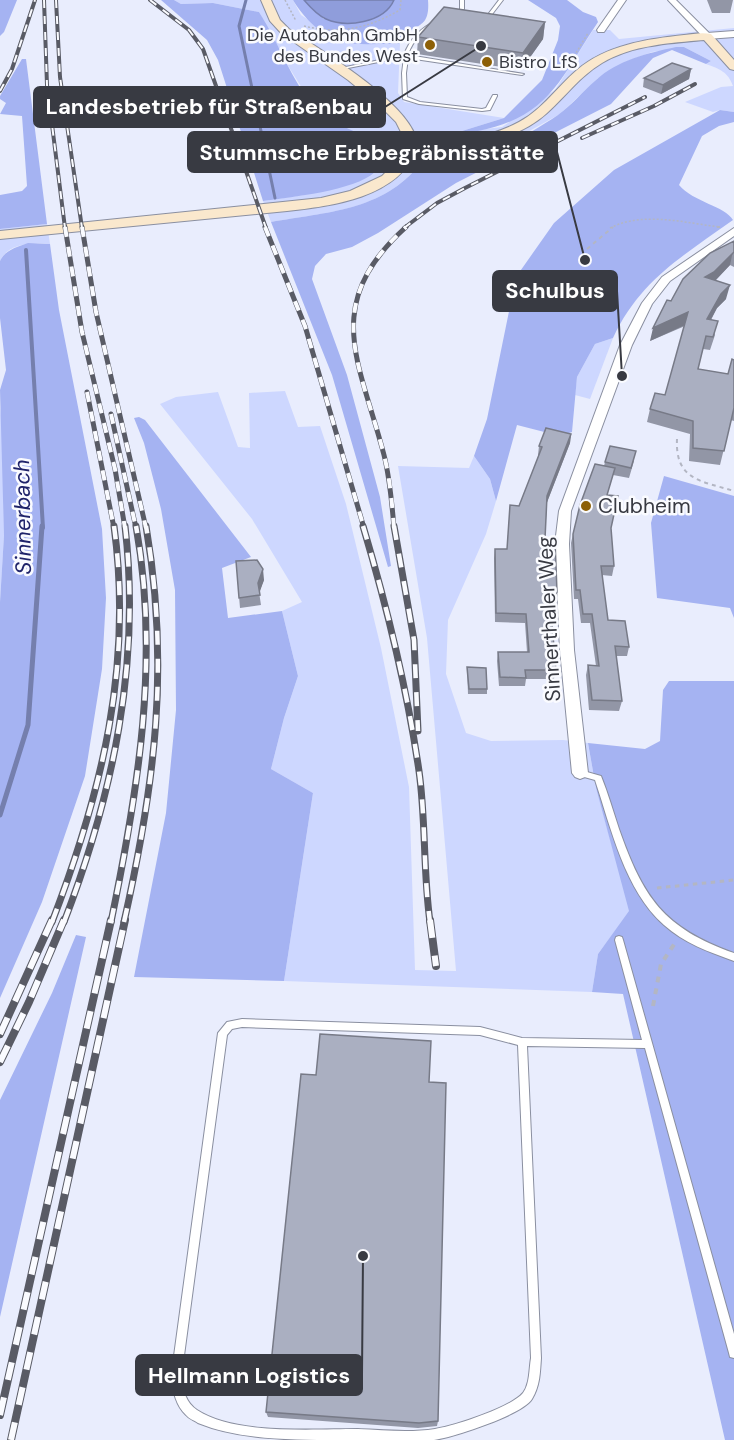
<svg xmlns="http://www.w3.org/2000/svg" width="734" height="1440" font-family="'DM Sans',sans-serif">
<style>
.green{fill:#cdd7ff}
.forest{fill:#a5b3f2}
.water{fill:#8f9ddb;stroke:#757fad;stroke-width:1.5}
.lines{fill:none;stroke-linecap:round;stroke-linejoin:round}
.stream-far2{stroke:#757fad;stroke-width:3}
.stream-far1{stroke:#757fad;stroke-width:4}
.stream{stroke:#757fad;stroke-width:5}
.service-casing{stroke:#8a8fa0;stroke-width:2}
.minor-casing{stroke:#8a8fa0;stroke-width:2}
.tertiary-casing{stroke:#8a8fa0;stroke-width:2}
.secondary-casing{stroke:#8a8fa0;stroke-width:2}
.path-far3{stroke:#b3b6c3;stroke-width:1.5;stroke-dasharray:2 2;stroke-linecap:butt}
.path-far2{stroke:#b3b6c3;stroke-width:2;stroke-dasharray:4 4;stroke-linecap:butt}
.path-far1{stroke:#b3b6c3;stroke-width:3;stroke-dasharray:4.5 4.5;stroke-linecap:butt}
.path{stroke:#b3b6c3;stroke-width:4;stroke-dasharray:6 6;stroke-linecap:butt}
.service{fill:#fff;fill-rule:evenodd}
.minor{fill:#fff;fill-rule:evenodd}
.tertiary{fill:#fff;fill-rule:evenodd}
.secondary{fill:#fae8cd;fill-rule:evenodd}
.rail-far3-casing{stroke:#595b65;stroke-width:4}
.rail-far2-casing{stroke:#595b65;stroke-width:5}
.rail-far1-casing{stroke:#595b65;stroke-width:7}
.rail-casing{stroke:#595b65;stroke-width:8}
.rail-far3{stroke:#fafbff;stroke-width:2;stroke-dasharray:8;stroke-linecap:butt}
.rail-far2{stroke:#fafbff;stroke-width:4;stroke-dasharray:10;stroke-linecap:butt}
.rail-far1{stroke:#fafbff;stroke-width:4.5;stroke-dasharray:14;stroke-linecap:butt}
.rail{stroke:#fafbff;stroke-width:6;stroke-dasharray:18;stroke-linecap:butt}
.wall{fill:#9296a6}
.shaded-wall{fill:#777a87}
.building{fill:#aaafc1;stroke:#777a87;stroke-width:1.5}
.poi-dot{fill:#8d6007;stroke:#fafbff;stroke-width:2}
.labels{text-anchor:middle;stroke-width:5;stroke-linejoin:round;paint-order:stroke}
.far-poi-label{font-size:18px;fill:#383a42;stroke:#fafbff;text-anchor:end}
.poi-label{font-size:21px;fill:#383a42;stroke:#fafbff;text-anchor:start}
.street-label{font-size:21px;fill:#383a42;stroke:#fafbff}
.water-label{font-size:22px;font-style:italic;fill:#1f236a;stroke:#fafbff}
.leader{fill:none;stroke:#383a42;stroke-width:2}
.callout-dot{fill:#383a42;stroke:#fafbff;stroke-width:2}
.callout{fill:#383a42;stroke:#383a42;stroke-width:2}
.callout-label{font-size:22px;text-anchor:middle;font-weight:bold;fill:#fff}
</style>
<rect width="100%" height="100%" fill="#e9edfd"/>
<!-- green -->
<g class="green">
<path d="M174,0H293L301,15L342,42L400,44L398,93L404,102L504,118L462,131L443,132L442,134L502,127L555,90L593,30H610L619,39L734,28V112L720,110L713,112L685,102L721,87L733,86C728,72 720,69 706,64L711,61L684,47L652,52L625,62L597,79L560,114L524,134L511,145L487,155L450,164L432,166L420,164C383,211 327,212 271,222L263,201L304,195L366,137L334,124L315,109L290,69L259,12L213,3L181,4Z"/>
<path d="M47,224L50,244C33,242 8,243 0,261V229Z"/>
<path d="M613,338L590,399L575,395L577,377L595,344Z"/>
<path d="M285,391L298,427L320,426L346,504L381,648L409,787L415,970L456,971L427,638L398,466L469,468L474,456L490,479L496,501L486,534L448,620L446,674L466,733L491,741L563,740L588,743L596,788L630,911L598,954L592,992L284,981L313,793L271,769L284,718L298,676L282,611L302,602L252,519L160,404L176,397L218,392L238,447L250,448L249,393Z"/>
<path d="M0,407L3,432L4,535L0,602Z"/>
</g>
<!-- forest -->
<g class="forest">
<path d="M0,0H17L4,32L0,36Z"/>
<path d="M161,0H174L181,4L213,3L259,12C279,43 291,80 315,108C335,131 372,128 382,159C380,163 378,169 375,172C354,191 291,197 263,201L218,60L207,40Z"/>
<path d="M293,0H304L324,19L393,3L394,0H428C431,35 408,20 400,44C382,43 360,46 343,42C322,37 303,17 293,0Z"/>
<path d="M528,0H567L583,12L596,17L598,22C561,77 550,117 478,131C467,133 453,137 442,134L443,132L462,131L504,118L542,80L558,40L560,26L556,18Z"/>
<path d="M676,47H684L711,61L706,64L672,50L653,58L611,104L456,183L378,233L352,247L326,254L315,266L312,279L347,375L380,497L391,566L388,567L332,375L271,222C326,212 383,211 420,164L427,163L432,166C485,159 514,144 558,115C572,105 583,91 596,80C618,60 648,53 676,47Z"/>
<path d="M22,59H26L47,224L0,229V195L22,191L27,186L22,116L0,114L6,103L0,99V96Z"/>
<path d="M720,110L734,112V122L719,126L702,136L679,185C693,202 725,206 733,220C683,256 640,280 613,338L595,344L577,377L572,432L560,436L517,425L496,501L490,479L474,456L487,419L516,277L554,223L614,170Z"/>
<path d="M28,243L50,244L59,310L102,529L106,598L102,669L85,776L42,902L0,998V602L4,535L0,390L6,370L0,318V261C5,250 17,247 28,243Z"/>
<path d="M139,417L145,420L251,557L222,568L228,618L282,611L298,676L284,718L271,769L313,793L284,981L134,977L166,813L176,710L175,590L161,509L144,443L134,418Z"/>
<path d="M664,476L734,496V618L730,608L657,598L651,523Z"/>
<path d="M669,681H734V1440H725L623,994L592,992L598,954L629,911L596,788L588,743L645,749L660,741L663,690Z"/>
<path d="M76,935L86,937L0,1317V1100L52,993Z"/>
</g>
<!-- water -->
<path class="water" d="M304,0H394C384,23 346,28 326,19C317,15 310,7 304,0Z"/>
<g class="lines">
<!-- stream-far2 -->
<path class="stream-far2" d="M246,0L239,26L275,198"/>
<!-- stream-far1 -->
<path class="stream-far1" d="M26,250L43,528"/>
<!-- stream -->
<path class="stream" d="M0,815L28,725L42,526"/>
<!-- service casing -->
<g class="service-casing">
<g id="service">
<path d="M460,0H464V9L454,16H452V14L460,9Z"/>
<path d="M499,0H503L490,17V19H486V17Z"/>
<path d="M437,20L438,22C424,30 413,39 408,55L524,74L522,75L408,58L406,73L407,97L420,102L482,109L486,108L493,95H497V96L490,110L482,111L419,104L403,99L402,73L404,57L338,70L336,69L404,55C410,38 421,28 437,20Z"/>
<path d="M580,770L601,776C608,793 613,811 619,829C643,897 663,928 734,953V961C709,952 684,943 664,925C625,891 611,828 595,780L577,775L576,773L577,771Z"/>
<path d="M619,936L622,937L623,940L734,1334V1358L730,1357L729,1353L645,1048L527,1046L541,1358C540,1372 540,1386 532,1399C522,1415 454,1437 434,1440C402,1440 370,1440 338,1440C292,1440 240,1440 198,1423C194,1420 189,1419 186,1415C176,1406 173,1391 171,1378L218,1033L227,1022L242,1019L480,1027L522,1038L642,1040L615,940L616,937ZM242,1027L480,1035L518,1045L531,1358C529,1369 530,1384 523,1393C510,1408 454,1426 435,1429C409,1433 383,1430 358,1429C312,1429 235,1435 197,1410C186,1403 183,1390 181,1378L227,1035L232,1029Z"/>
</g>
</g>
<!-- minor casing -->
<g class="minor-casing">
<g id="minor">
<path d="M618,0H626L604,32H598L597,30Z"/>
<path d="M668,0H676L710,34V38H704Z"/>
<path d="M734,228V236L670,281L652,304L632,345L571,511L569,544L574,650L588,773L585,777L580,779L575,777L572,773L560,650L555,544L559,511L620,345L642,303L662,277Z"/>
</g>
</g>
<!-- tertiary casing -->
<g class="tertiary-casing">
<path id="tertiary" d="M734,31V37L707,39L702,36L707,33Z"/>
</g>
<!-- secondary casing -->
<g class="secondary-casing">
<path id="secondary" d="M261,0H271L280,20L289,29C321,50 411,104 417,142C452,143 489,138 519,122C543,109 557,87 577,70C606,45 647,39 684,35C693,34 702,32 711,34L734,60V70L730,69L704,40C670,43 632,45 602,63C580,76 566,96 547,113C514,143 460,151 417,149C398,198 332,206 287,211L0,239V231L321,198L350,191L382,176L401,157L405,140L396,122L383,109L348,80L281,33L270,21Z"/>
</g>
<!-- path-far3 -->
<g class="path-far3">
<path d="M285,0L296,21"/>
<path d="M304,26C340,35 368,28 400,10L401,0"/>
<path d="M570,63L588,33"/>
<path d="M610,228C643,211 685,223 720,227"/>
</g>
<!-- path-far2 -->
<g class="path-far2">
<path d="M717,227H720"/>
<path d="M587,249L613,227"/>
<path d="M677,439C675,480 701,481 734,491"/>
</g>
<!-- path-far1 -->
<path class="path-far1" d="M657,888L734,880"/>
<!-- path -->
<path class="path" d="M653,1006L661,964L675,943"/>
<!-- service -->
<use href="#service" class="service"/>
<!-- minor -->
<use href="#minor" class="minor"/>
<!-- tertiary -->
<use href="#tertiary" class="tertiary"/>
<!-- secondary -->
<use href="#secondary" class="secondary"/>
<!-- rail-far3 casing -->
<g class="rail-far3-casing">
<g id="rail-far3">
<path d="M44,0L47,85L65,228"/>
<path d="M56,0L60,77L82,228"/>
<path d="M150,0L189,30L203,49L266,228"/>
<path d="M0,91L12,69L35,0"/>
<path d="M582,138L654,106L695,84"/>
<path d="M404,228L437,203L465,188L645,97"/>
</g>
</g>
<!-- rail-far2 casing -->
<g class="rail-far2-casing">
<g id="rail-far2">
<path d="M65,227L82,332L115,469L125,528"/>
<path d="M82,227L96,312L146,528"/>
<path d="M265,227L305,326L364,528"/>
<path d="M87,392L114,528"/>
<path d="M111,414L136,528"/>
<path d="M394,528C392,503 390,479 384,455C360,362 320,305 406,227"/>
</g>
</g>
<!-- rail-far1 casing -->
<g class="rail-far1-casing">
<g id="rail-far1">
<path d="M363,526C387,607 407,688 419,771C426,821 423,872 430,922"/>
<path d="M394,526L414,640L418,731"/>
<path d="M52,922C102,792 133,666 114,526"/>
<path d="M64,922C113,795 141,663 125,526"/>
<path d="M111,922C138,791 160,659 136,526"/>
<path d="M124,922C155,784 170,666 146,526"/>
</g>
</g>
<!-- rail casing -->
<g class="rail-casing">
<g id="rail">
<path d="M430,920L436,966"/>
<path d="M0,1034L52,920"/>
<path d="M0,1062L29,1002L64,920"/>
<path d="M0,1415L111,920"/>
<path d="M11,1440L125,920"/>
</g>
</g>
<!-- rail-far3 -->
<use href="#rail-far3" class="rail-far3"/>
<!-- rail-far2 -->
<use href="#rail-far2" class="rail-far2"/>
<!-- rail-far1 -->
<use href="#rail-far1" class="rail-far1"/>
<!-- rail -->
<use href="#rail" class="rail"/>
</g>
<!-- wall -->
<g class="wall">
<path d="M707,0H733L730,13H712Z"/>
<path d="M545,22L543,39L521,70L417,54L418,37Z"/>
<path d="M691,69L689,79L661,94L643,87L644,78Z"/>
<path d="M734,241V267L730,265L715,281L726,299L717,308L711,320L715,335L710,350L703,349L698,369L728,374L732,359L734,360V421L731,420L720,465L689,461L690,434L647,422L650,409L665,395L685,326L650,341L671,301Z"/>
<path d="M571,434L570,443L547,502L545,539L555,602L552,607V624L556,670L554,679H526L525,686H499L497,661L498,652H527L525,623L495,622L494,558L495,549H507L510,505L519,506L539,455H538L539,446Z"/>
<path d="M634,461L629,478L613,475L607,495L614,566L612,576L602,575L608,620L629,647L627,656H616L622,701L619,711L589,710L586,675L588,665L596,666L590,623H581L578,599H574L571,543L573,534L604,466L605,462Z"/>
<path d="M236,561L264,580L259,592L261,605L240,608Z"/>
<path d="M467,667L487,689V694H468Z"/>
<path d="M429,1082L438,1421L437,1426L418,1428L268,1417L266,1412Z"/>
</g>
<!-- shaded-wall -->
<g class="shaded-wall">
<path d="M545,22L543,39L521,70L523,53Z"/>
<path d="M691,69L689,79L661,94L663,85Z"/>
<path d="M733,251L730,265L711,285L705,277Z"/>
<path d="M730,285L726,299L717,308L704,332L707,319L721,294Z"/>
<path d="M688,312L685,325L650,341L653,328Z"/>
<path d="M571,434L570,443L546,505L547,496Z"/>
<path d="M263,569L264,580L259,594L258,583Z"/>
<path d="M557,592L555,602L551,609L552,600Z"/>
</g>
<!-- building -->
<g class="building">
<path d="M444,7L545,22L523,53L418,37Z"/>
<path d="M672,63L691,69L663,85L644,78Z"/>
<path d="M734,241V252L714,272L705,277L730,285L721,294L707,319L718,321L713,337L706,336L698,369L728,374L732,359L734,360V408L724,451L693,448V421L650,409L655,393L665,395L688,312L653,328L667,300L671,301L683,279L710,253Z"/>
<path d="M546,428L571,434L547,496L545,539L555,540L557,592L552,600V624L556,670H525L526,678L500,677L498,652H529L526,614L496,613L495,549H507L510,505L519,506L542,447L539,446Z"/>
<path d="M610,446L636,451L631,468L605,462Z"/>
<path d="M595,464L615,468L607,495L618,496L611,528L614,566H601L608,620L625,621L629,647L615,646L622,701L592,700L588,665L599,666L592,614H583L580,590H576L573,534L580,505Z"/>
<path d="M257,560L263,569L258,583L260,595L239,598L236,561Z"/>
<path d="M467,667L486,668L487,689H469Z"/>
<path d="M320,1034L431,1041L429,1082L446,1083L438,1421L419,1423L266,1412L301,1074L316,1075Z"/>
</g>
<!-- markers -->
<g class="poi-dot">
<circle cx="430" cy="45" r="6"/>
<circle cx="487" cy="62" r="6"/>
<circle cx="586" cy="506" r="6"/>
</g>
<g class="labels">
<!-- far-poi labels -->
<g class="far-poi-label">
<text x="418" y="41">Die Autobahn GmbH<tspan x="418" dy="21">des Bundes West</tspan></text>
<text x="499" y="68" text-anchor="start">Bistro LfS</text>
</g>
<!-- poi labels -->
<g class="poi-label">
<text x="598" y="513">Clubheim</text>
</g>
<!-- street labels -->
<g class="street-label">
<text transform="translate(549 619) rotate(-93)" y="7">Sinnerthaler Weg</text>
</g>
<!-- water labels -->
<g class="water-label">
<text transform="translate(22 517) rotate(-91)" y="8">Sinnerbach</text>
</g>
</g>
<!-- callouts -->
<path class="leader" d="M481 46L385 107M585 260L557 152M622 376L617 291M363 1256L362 1375"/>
<g class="callout-dot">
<circle cx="481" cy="46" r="6"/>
<circle cx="585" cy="260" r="6"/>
<circle cx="622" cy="376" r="6"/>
<circle cx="363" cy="1256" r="6"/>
</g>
<g class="callout">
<rect x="34" y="87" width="351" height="40" rx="6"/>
<rect x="188" y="132" width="369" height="40" rx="6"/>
<rect x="493" y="271" width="124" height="40" rx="6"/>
<rect x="136" y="1355" width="226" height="40" rx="6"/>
</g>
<g class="callout-label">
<text x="209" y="114">Landesbetrieb für Straßenbau</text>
<text x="372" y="160">Stummsche Erbbegräbnisstätte</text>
<text x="555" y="298">Schulbus</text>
<text x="249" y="1383">Hellmann Logistics</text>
</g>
</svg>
